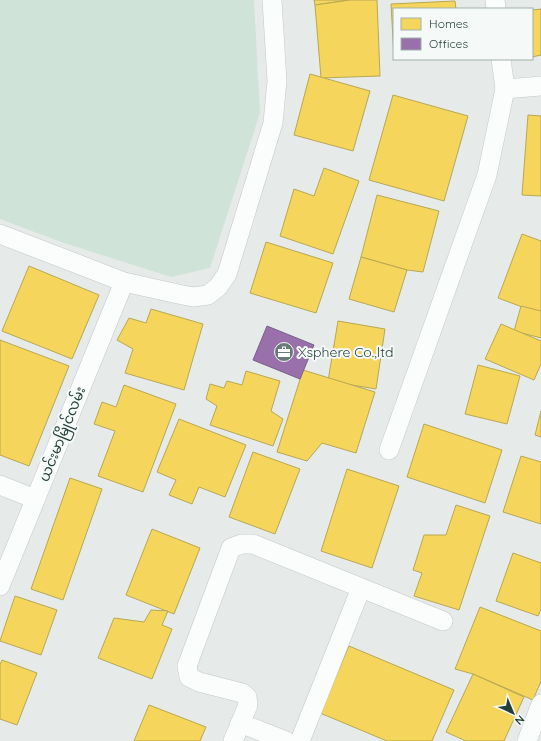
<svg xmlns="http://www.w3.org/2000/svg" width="541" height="741" font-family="Quicksand,'Noto Sans Myanmar',sans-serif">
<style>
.green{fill:#d0e3d8}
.homes{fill:#f6d55c;stroke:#b7a852}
.offices{fill:#9970ab;stroke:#766189}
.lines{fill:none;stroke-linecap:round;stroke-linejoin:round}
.street-casing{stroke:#c3c8c6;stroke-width:20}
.street{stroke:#fbfcfc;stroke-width:19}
.labels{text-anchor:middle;stroke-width:4;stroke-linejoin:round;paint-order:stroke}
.poi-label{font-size:14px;fill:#243f3a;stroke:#f5faf8;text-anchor:start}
.street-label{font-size:14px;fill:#243f3a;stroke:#f5faf8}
</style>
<rect width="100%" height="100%" fill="#e6ebe9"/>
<!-- green -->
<path class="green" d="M0,0H254L260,113L210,268L171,277L61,242L0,219Z"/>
<!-- homes -->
<g class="homes">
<path d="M314,0H350L315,5Z"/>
<path d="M350,0H377L380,76L321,78L315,5Z"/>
<path d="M455,1L456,9H394V57L391,4Z"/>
<path d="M541,9V55L532,57V10Z"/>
<path d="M310,74L370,91L353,151L294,135Z"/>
<path d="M393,95L468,116L444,201L369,180Z"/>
<path d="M528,115L541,116V196L522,195Z"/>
<path d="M324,168L359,181L333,254L280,236L294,189L314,196Z"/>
<path d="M377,195L439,211L423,272L407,270L361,257Z"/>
<path d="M522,234L541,241V314L498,298Z"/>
<path d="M266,242L333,263L316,313L250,293Z"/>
<path d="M361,257L407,270L394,312L349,299Z"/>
<path d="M29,266L99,295L72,359L2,331Z"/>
<path d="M521,306L541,311V338L514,331Z"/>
<path d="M151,309L203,324L184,390L125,373L133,349L117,340L129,318L146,323Z"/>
<path d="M338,321L385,329L376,389L328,381Z"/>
<path d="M501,324L541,341V364L534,380L485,359Z"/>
<path d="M0,340L69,366L29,466L0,455Z"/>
<path d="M478,365L520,376L507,424L465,414Z"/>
<path d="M303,370L375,392L356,453L322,443L307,461L277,452Z"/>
<path d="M246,371L280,381L271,411L283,419L273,446L210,425L217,406L206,399L210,384L224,388L227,381L242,385Z"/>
<path d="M124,385L176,404L143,492L98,476L115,431L94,424L102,402L116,407Z"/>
<path d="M541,411V437L535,435Z"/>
<path d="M179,419L246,445L225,497L199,487L192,504L169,495L176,480L157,472Z"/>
<path d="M424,424L502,450L485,503L407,477Z"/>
<path d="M253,452L300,469L275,534L229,517Z"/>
<path d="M521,456L541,462V524L503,512Z"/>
<path d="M347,469L399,486L372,568L321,551Z"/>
<path d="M70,478L102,489L63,600L31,589Z"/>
<path d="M456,505L490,516L459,610L414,596L422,573L413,570L424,535H446Z"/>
<path d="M152,529L200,548L174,614L126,595Z"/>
<path d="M513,553L541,563V609L538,616L496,601Z"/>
<path d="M15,596L57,610L41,655L0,641Z"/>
<path d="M480,607L541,631V681L533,700L473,674L455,669Z"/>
<path d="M151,610L168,611L162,625L172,629L152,679L98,658L114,618L144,622Z"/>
<path d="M349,646L454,690L432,741H387L320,713Z"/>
<path d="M2,660L37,673L17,725L0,719V665Z"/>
<path d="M473,674L524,697L504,741H466L446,732Z"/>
<path d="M149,705L206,727L200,741H134Z"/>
</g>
<!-- offices -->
<path class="offices" d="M267,326L314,345L300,379L253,360Z"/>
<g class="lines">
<!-- street casing -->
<g class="street-casing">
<g id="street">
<path d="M495,0L496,9"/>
<path d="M505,89L541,86"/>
<path d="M0,234L124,282L178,294L193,297L208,295L218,287L227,274L273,123L277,81L272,0"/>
<path d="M389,450L487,175L505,89L501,59"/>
<path d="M0,485L35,499"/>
<path d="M0,586L124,282"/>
<path d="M240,723L286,741"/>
<path d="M233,741L248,705L247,697L242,693L199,682L189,677L187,666L231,548L242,544H253L443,621"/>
<path d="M300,741L361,588"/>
<path d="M527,741L541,704"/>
</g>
</g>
<!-- street -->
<use href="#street" class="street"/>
</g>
<!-- icons -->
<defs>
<g id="office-disc" transform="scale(1)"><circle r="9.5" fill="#687b77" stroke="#f5faf8"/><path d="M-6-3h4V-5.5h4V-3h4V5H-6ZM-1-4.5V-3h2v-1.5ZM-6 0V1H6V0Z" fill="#fff"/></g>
</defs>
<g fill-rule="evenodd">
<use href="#office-disc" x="284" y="352"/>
</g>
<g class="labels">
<!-- poi labels -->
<g class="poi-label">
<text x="298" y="357">Xsphere Co.,ltd</text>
</g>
<!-- street labels -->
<g class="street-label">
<text transform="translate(62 434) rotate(-68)" y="5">ယင်းမာမြိုင်လမ်း</text>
</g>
</g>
<!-- legend -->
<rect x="393" y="8" width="140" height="52" fill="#f5faf8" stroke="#a1afac"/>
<rect x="401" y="18" width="20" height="12" fill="#f6d55c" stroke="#a1afac"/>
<text x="429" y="28" font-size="12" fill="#243f3a">Homes</text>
<rect x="401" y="38" width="20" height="12" fill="#9970ab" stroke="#a1afac"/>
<text x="429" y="48" font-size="12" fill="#243f3a">Offices</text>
<!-- north arrow -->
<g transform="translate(513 713) rotate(136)" stroke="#f5faf8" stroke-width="3" paint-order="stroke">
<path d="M0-3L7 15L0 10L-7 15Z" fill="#243f3a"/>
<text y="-6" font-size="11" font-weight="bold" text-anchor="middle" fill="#243f3a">N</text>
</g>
</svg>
